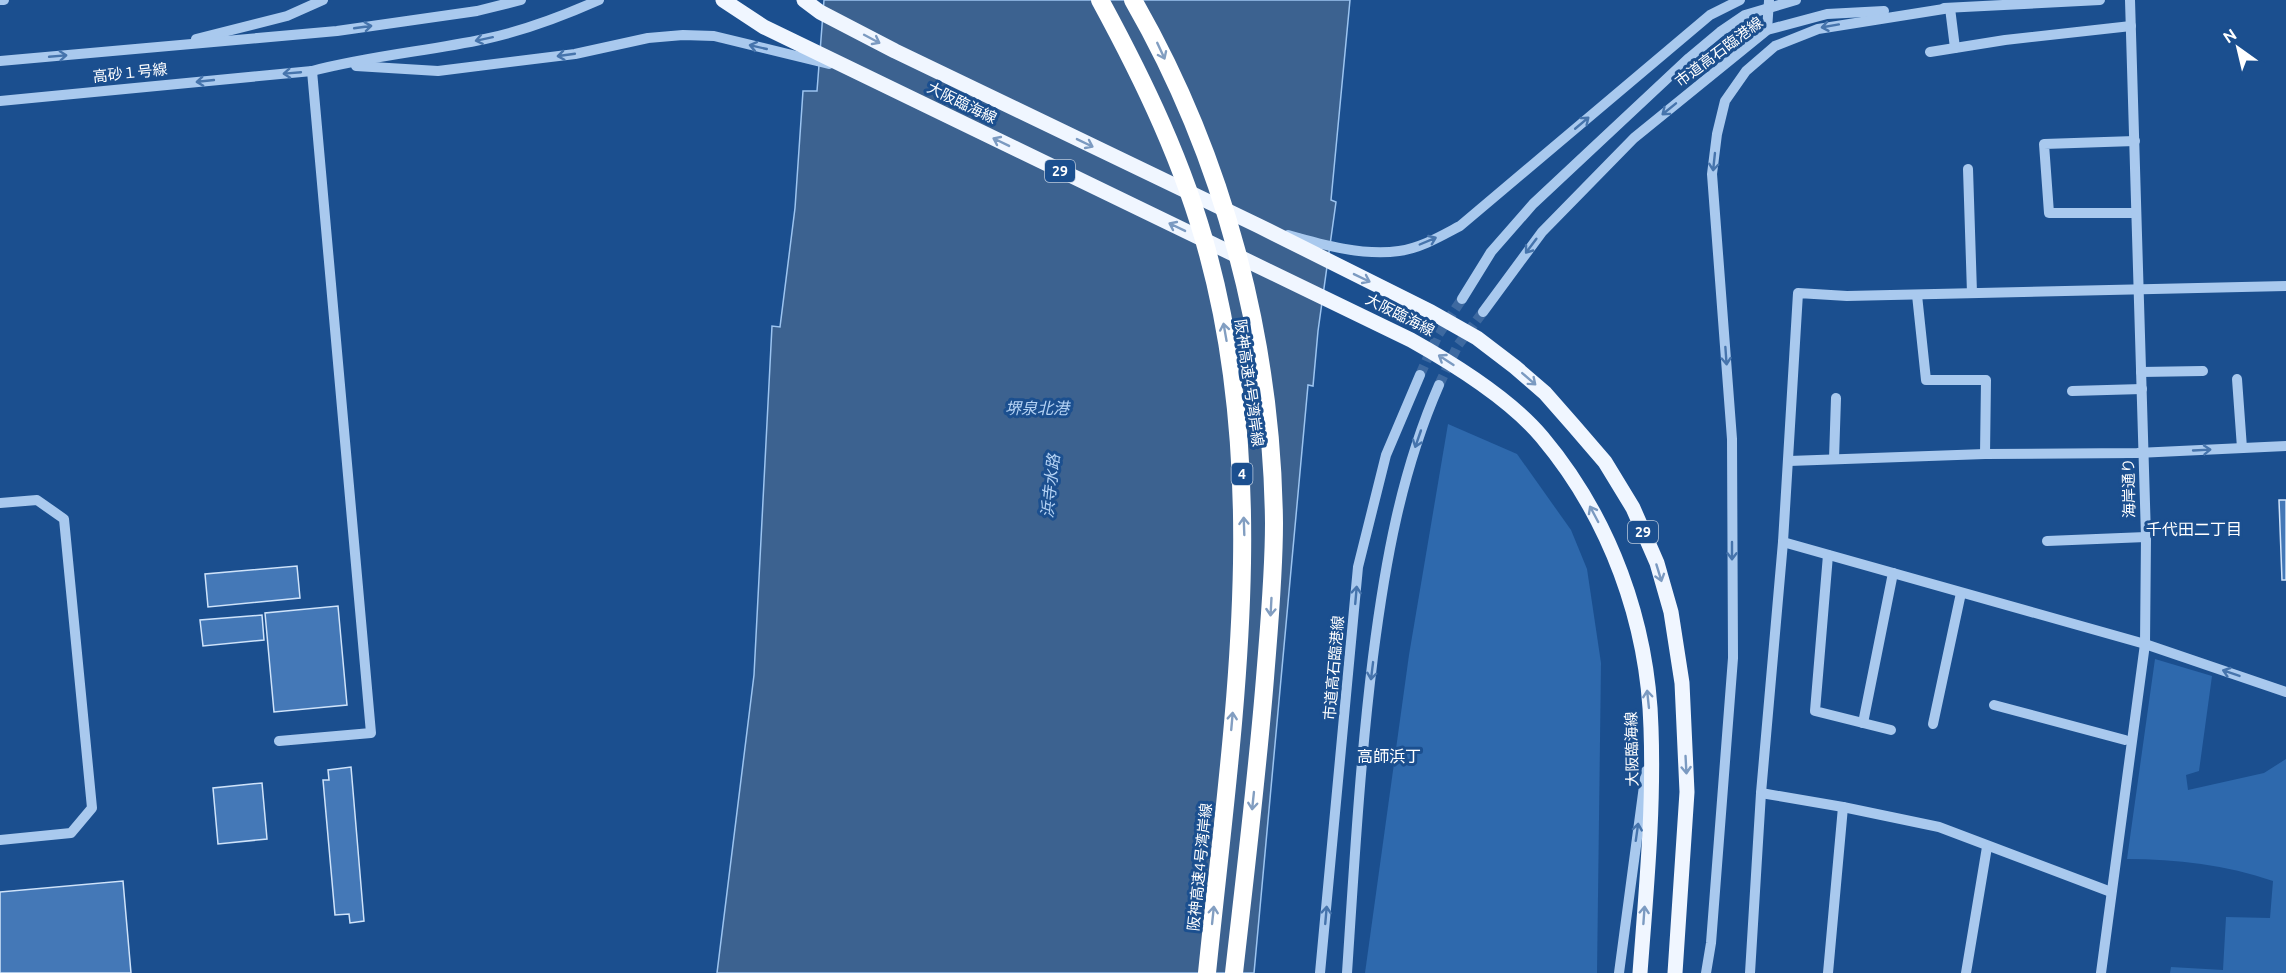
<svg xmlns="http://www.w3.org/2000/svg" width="2286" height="973" font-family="Ubuntu,'Noto Sans JP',sans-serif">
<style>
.green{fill:#2e69ad}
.water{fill:#3c6290;stroke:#9cc4f0;stroke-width:1.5}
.building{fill:#4478b7;stroke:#cfe3fa;stroke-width:1.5}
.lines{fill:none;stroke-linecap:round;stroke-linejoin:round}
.minor-tunnel{stroke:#3d69a0;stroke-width:10;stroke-dasharray:10 5;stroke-linecap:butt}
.minor{stroke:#a9c9ee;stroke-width:10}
.major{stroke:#f0f6ff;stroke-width:15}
.highway{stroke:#fff;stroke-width:18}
.oneway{stroke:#4674ac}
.oneway2{stroke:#7b9ac1}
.oneway3{stroke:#829ec1}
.labels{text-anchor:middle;stroke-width:6;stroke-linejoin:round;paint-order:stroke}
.shield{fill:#1b4f8f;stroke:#bbcadd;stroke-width:1.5}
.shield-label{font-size:14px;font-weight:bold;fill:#fff}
.street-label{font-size:15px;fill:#fff;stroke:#1b4f8f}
.water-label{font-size:16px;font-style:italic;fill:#b5d3f5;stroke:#1b4f8f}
.neighbourhood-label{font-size:16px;fill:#fff;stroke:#1b4f8f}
</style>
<rect width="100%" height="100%" fill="#1b4f8f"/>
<!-- green -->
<g class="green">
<path d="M1448,424L1517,454L1571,530L1587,569L1601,663L1597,973H1365L1409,655Z"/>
<path d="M2155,659L2212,676L2199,771L2186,775L2188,790L2264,773L2286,759V973H2170L2171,967L2223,970L2226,917L2270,918L2273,881C2227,865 2176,859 2127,859Z"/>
</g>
<!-- water -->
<path class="water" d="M824,0H1350L1331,200L1336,202L1318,331L1313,386L1308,385L1254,973H717L754,675L772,326L780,327L795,208L803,91H817Z"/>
<!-- building -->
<g class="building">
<path d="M2279,500H2286V580H2282Z"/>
<path d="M297,566L300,598L208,607L205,574Z"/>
<path d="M338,606L347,705L274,712L265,613Z"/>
<path d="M262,615L264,640L203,646L200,620Z"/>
<path d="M351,767L364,921L350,923L349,914L335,915L323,780H329L328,770Z"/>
<path d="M262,783L267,839L218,844L213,788Z"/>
<path d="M123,881L131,973H0V892Z"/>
</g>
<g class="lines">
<!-- minor-tunnel -->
<g class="minor-tunnel">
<path d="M1420,375L1438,335L1462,299"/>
<path d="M1439,385L1458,345L1483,312"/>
</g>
<!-- minor -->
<g class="minor">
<path d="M0,0H4"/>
<path d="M1944,8L2100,0"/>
<path d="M1950,8L1955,48"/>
<path d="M1767,30L1769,1"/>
<path d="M196,39L287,16L323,0"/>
<path d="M1930,52L2005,40L2131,26"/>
<path d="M0,61L337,31L477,11L521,0"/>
<path d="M356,66L438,71L575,54L648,38L683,35L714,36L829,64"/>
<path d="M0,101L312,71C369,56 428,51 485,39C523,31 563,16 599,0"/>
<path d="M2135,141L2044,144L2049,213H2136"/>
<path d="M1968,169L1972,293"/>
<path d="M1288,235C1323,245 1363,256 1399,251C1421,248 1441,236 1460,226L1710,15L1740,0"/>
<path d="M1917,295L1926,380H1986L1985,454"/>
<path d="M1462,299L1491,252L1533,204L1689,58L1720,32L1745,15L1796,0"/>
<path d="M1483,312L1542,232L1634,138L1767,30L1827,14L1884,11"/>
<path d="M2141,372L2203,371"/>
<path d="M2237,379L2242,448"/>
<path d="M2072,391L2142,389"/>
<path d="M1834,459L1836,398"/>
<path d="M1789,461L1985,454L2137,453L2286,446"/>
<path d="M0,503L37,500L64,519L92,808L71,833L0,840"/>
<path d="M2047,541L2146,537"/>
<path d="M1783,542L2145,644L2286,692"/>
<path d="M1828,555L1815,711L1891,730"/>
<path d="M1994,705L2125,740"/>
<path d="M1863,723L1893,573"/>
<path d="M1933,724L1961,593"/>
<path d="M279,741L371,733L312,71"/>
<path d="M1761,793L1843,807L1939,827L2111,892"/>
<path d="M1320,973L1358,567L1386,455L1420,375"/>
<path d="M1347,973C1354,867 1360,762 1373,657C1385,563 1401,472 1439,385"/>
<path d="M1619,973L1646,771"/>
<path d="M1706,973L1711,943L1733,658L1732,439L1712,174L1717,134L1725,101L1746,71L1775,46L1818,29L1950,8"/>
<path d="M1750,973L1761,793L1783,542L1798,293L1847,296L2286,286"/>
<path d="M1828,973L1843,807"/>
<path d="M1966,973L1987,847"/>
<path d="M2101,973L2145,644L2146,537L2130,0"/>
</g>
<!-- major -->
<g class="major">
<path d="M723,0L764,27L1411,340C1452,363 1511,400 1542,437C1610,518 1648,622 1651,728C1654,810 1646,892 1640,973"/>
<path d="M804,0L820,12L895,51L1259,226L1431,312L1477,338L1515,367L1545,393L1574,426L1605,462L1633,508L1657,563L1671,612L1682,683L1687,792L1675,973"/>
</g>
<!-- highway -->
<g class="highway">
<path d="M1100,0C1144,81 1184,164 1208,254C1272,490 1231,734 1207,973"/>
<path d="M1133,0C1224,158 1272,340 1274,523C1274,575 1269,627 1265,678C1257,777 1245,875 1234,973"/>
</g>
</g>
<!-- one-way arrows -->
<defs><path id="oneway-shaft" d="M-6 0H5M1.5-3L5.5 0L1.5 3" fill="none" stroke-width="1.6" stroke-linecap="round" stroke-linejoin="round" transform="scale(1.5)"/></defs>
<g class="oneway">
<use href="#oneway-shaft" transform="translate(1830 26) rotate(170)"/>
<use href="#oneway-shaft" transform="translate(363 27) rotate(-8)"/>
<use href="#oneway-shaft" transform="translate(484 39) rotate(168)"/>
<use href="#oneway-shaft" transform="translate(758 47) rotate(-167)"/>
<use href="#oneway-shaft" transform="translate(566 55) rotate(172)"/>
<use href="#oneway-shaft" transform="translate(58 56) rotate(-5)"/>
<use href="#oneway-shaft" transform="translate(292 73) rotate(175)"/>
<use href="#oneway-shaft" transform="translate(205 81) rotate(174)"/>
<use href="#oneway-shaft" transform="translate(1669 109) rotate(141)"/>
<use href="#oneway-shaft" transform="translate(1582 123) rotate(-40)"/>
<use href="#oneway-shaft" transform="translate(1714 162) rotate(96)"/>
<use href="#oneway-shaft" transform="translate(1428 241) rotate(-23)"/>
<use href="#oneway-shaft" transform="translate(1531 246) rotate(127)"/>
<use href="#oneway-shaft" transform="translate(1726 356) rotate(86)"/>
<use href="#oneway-shaft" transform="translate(1418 439) rotate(109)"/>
<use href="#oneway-shaft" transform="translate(2202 450) rotate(-3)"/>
<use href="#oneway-shaft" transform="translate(1732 551) rotate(90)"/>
<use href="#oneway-shaft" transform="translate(1356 595) rotate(-85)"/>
<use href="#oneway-shaft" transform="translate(1372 671) rotate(97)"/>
<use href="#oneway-shaft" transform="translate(2231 673) rotate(-161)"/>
<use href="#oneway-shaft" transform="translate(1637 832) rotate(-82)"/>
<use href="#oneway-shaft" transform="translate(1326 915) rotate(-85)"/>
</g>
<g class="oneway2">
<use href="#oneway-shaft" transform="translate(872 39) rotate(28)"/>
<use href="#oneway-shaft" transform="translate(1001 142) rotate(-154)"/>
<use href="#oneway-shaft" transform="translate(1085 143) rotate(26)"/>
<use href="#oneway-shaft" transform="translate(1177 227) rotate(-154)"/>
<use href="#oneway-shaft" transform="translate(1362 278) rotate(26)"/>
<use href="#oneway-shaft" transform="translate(1446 360) rotate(-147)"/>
<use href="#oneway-shaft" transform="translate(1529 379) rotate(41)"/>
<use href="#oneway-shaft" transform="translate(1594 514) rotate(-118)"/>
<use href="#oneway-shaft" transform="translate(1659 573) rotate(73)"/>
<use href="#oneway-shaft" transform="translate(1648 699) rotate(-96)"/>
<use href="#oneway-shaft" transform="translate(1686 765) rotate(87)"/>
<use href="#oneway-shaft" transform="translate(1644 915) rotate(-86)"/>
</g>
<g class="oneway3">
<use href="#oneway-shaft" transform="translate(1161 51) rotate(65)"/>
<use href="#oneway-shaft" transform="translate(1225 332) rotate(-100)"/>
<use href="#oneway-shaft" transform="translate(1244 526) rotate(-92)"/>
<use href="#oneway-shaft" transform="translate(1271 607) rotate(93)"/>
<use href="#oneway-shaft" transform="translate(1232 721) rotate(-85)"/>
<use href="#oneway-shaft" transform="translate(1253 801) rotate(96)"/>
<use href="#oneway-shaft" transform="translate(1213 915) rotate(-84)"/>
</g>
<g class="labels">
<!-- shield labels -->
<g class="shield">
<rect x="1045" y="160" width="30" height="22" rx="4.5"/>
<rect x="1231.5" y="463" width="21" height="22" rx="4.5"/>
<rect x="1628" y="521" width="30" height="22" rx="4.5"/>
</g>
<g class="shield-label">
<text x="1060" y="176">29</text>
<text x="1242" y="479">4</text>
<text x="1643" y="537">29</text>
</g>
<!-- street labels -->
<g class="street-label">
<text transform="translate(1719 52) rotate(-37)" y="5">市道高石臨港線</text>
<text transform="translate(130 73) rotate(-6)" y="5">高砂１号線</text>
<text transform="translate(962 103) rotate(26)" y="5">大阪臨海線</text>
<text transform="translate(1400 315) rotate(27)" y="5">大阪臨海線</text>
<text transform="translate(1249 383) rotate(82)" y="5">阪神高速4号湾岸線</text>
<text transform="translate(2129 488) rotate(-91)" y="5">海岸通り</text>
<text transform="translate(1334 668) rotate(-85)" y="5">市道高石臨港線</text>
<text transform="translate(1632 749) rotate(-91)" y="5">大阪臨海線</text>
<text transform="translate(1200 867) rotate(-84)" y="5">阪神高速4号湾岸線</text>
</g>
<!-- water labels -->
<g class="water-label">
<text x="1037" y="414">堺泉北港</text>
<text transform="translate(1050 486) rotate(-84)" y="6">浜寺水路</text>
</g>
<!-- neighbourhood labels -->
<g class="neighbourhood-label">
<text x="2194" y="535">千代田二丁目</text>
<text x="1389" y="762">高師浜丁</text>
</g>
</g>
<!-- north arrow -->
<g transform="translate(2238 48) rotate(326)" stroke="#1b4f8f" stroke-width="4.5" paint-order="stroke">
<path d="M0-4.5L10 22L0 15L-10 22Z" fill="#ffffff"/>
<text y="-9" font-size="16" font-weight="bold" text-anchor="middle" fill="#ffffff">N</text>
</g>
</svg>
